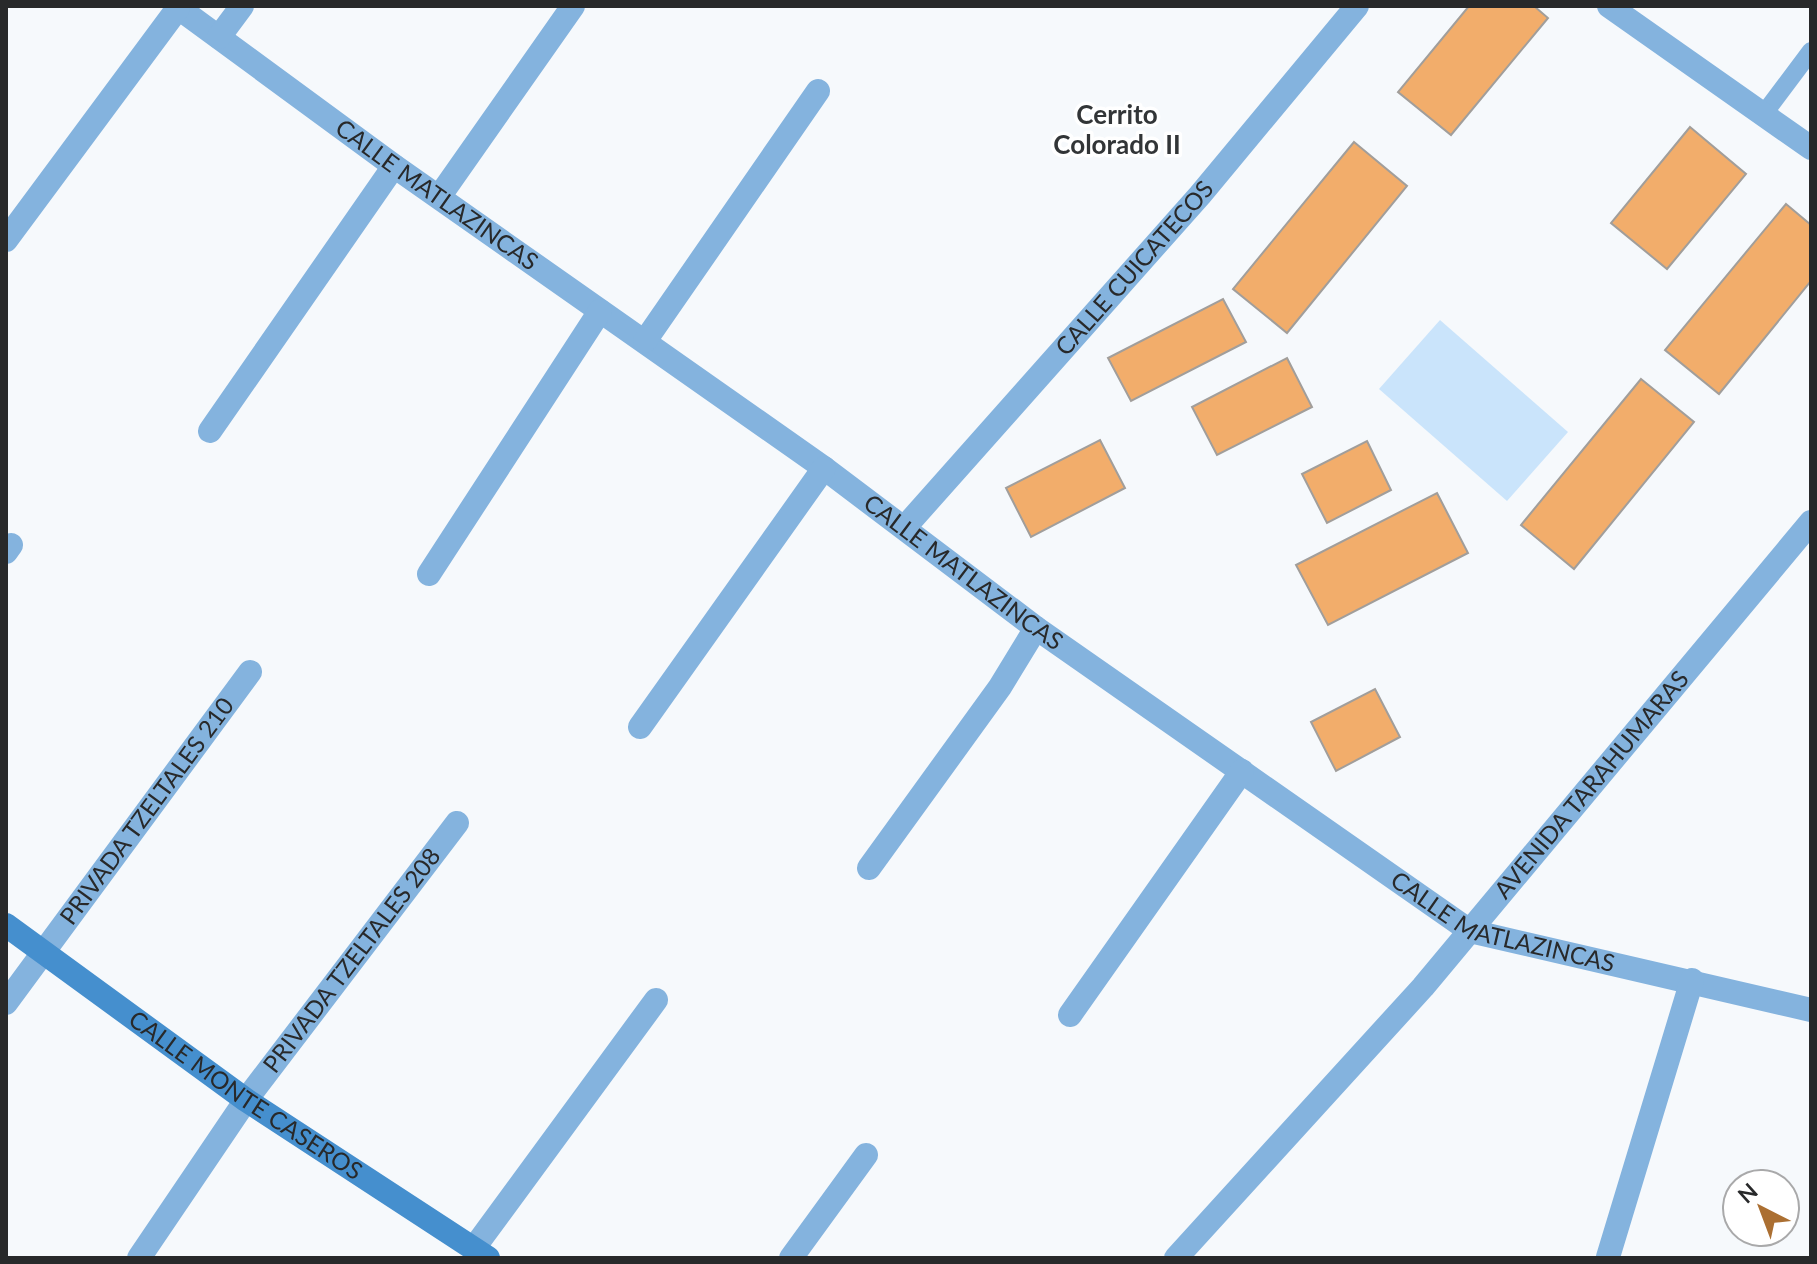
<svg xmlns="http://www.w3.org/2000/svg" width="1817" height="1264" font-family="Lato,sans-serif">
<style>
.green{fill:#cae4fb}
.building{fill:#f2ad6b;stroke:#a19e9b;stroke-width:2}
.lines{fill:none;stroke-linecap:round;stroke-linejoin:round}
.lane{stroke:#84b3de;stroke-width:18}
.street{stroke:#84b3de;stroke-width:24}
.secondary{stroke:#458fce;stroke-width:24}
.labels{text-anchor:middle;stroke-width:7;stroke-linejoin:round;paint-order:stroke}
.street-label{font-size:24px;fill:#28292a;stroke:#fff}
.neighbourhood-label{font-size:26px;font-weight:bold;fill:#323537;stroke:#fff}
</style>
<rect width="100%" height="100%" fill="#f6f9fc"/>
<!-- green -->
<path class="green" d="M1440,320L1568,432L1507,501L1379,389Z"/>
<!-- building -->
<g class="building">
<path d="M1469,6H1534L1548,18L1451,135L1398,92Z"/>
<path d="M1690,127L1746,174L1667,269L1611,223Z"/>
<path d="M1354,142L1407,186L1287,333L1233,289Z"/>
<path d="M1786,204L1811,225V281L1719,394L1665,350Z"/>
<path d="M1223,299L1246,342L1131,401L1108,358Z"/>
<path d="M1287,358L1312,407L1217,455L1192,407Z"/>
<path d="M1641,379L1694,422L1574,569L1521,525Z"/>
<path d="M1100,440L1125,488L1031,537L1006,488Z"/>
<path d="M1367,441L1391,490L1327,523L1302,474Z"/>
<path d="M1437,493L1468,553L1328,625L1296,565Z"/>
<path d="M1375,689L1400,737L1336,771L1311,722Z"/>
</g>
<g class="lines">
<!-- lane -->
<path class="lane" d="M1763,115L1811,51"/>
<!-- street -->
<g class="street">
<path id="s1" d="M176,6L394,166L824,468L1036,628L1470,931L1811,1010"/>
<path d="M1609,6L1811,148"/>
<path d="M219,37L242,6"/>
<path d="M439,197L573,6"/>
<path d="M6,240L178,8"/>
<path d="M645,341L818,91"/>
<path d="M210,431L394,166"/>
<path id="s2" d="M905,527L1200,195L1357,6"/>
<path d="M6,552L11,545"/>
<path d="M429,574L600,311"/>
<path d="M640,727L824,468"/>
<path d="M869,868L1000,687L1036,628"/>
<path id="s3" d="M6,1003L250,672"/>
<path d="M1070,1015L1242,771"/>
<path d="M474,1248L656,1000"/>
<path d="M1608,1257L1692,980"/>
<path id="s4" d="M139,1258L246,1100L457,823"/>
<path d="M791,1258L866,1155"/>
<path id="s5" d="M1176,1258L1423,987L1811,522"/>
</g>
<!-- secondary -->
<path class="secondary" id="s6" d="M6,925L246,1100L488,1258"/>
</g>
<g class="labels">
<!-- street labels -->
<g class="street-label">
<text dy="8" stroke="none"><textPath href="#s1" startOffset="322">CALLE MATLAZINCAS</textPath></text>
<text dy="8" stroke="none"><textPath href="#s2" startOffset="346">CALLE CUICATECOS</textPath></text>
<text dy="8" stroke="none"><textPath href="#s1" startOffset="970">CALLE MATLAZINCAS</textPath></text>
<text dy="8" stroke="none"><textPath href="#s5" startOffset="630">AVENIDA TARAHUMARAS</textPath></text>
<text dy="8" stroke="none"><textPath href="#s3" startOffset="238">PRIVADA TZELTALES 210</textPath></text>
<text dy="8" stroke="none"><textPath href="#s1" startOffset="1618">CALLE MATLAZINCAS</textPath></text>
<text dy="8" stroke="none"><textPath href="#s4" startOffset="366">PRIVADA TZELTALES 208</textPath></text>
<text dy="8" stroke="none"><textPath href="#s6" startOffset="294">CALLE MONTE CASEROS</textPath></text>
</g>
<!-- neighbourhood labels -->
<g class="neighbourhood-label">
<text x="1117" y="124">Cerrito<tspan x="1117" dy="30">Colorado II</tspan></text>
</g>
</g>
<!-- border -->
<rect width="1817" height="1264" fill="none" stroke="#28292a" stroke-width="16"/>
<!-- north arrow -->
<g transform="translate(1761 1208) rotate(318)"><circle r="38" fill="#ffffff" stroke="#a9a9aa" stroke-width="2"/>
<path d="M0-6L14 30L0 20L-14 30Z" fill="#ab6f32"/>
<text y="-12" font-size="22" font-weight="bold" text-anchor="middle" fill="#28292a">N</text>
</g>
</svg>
